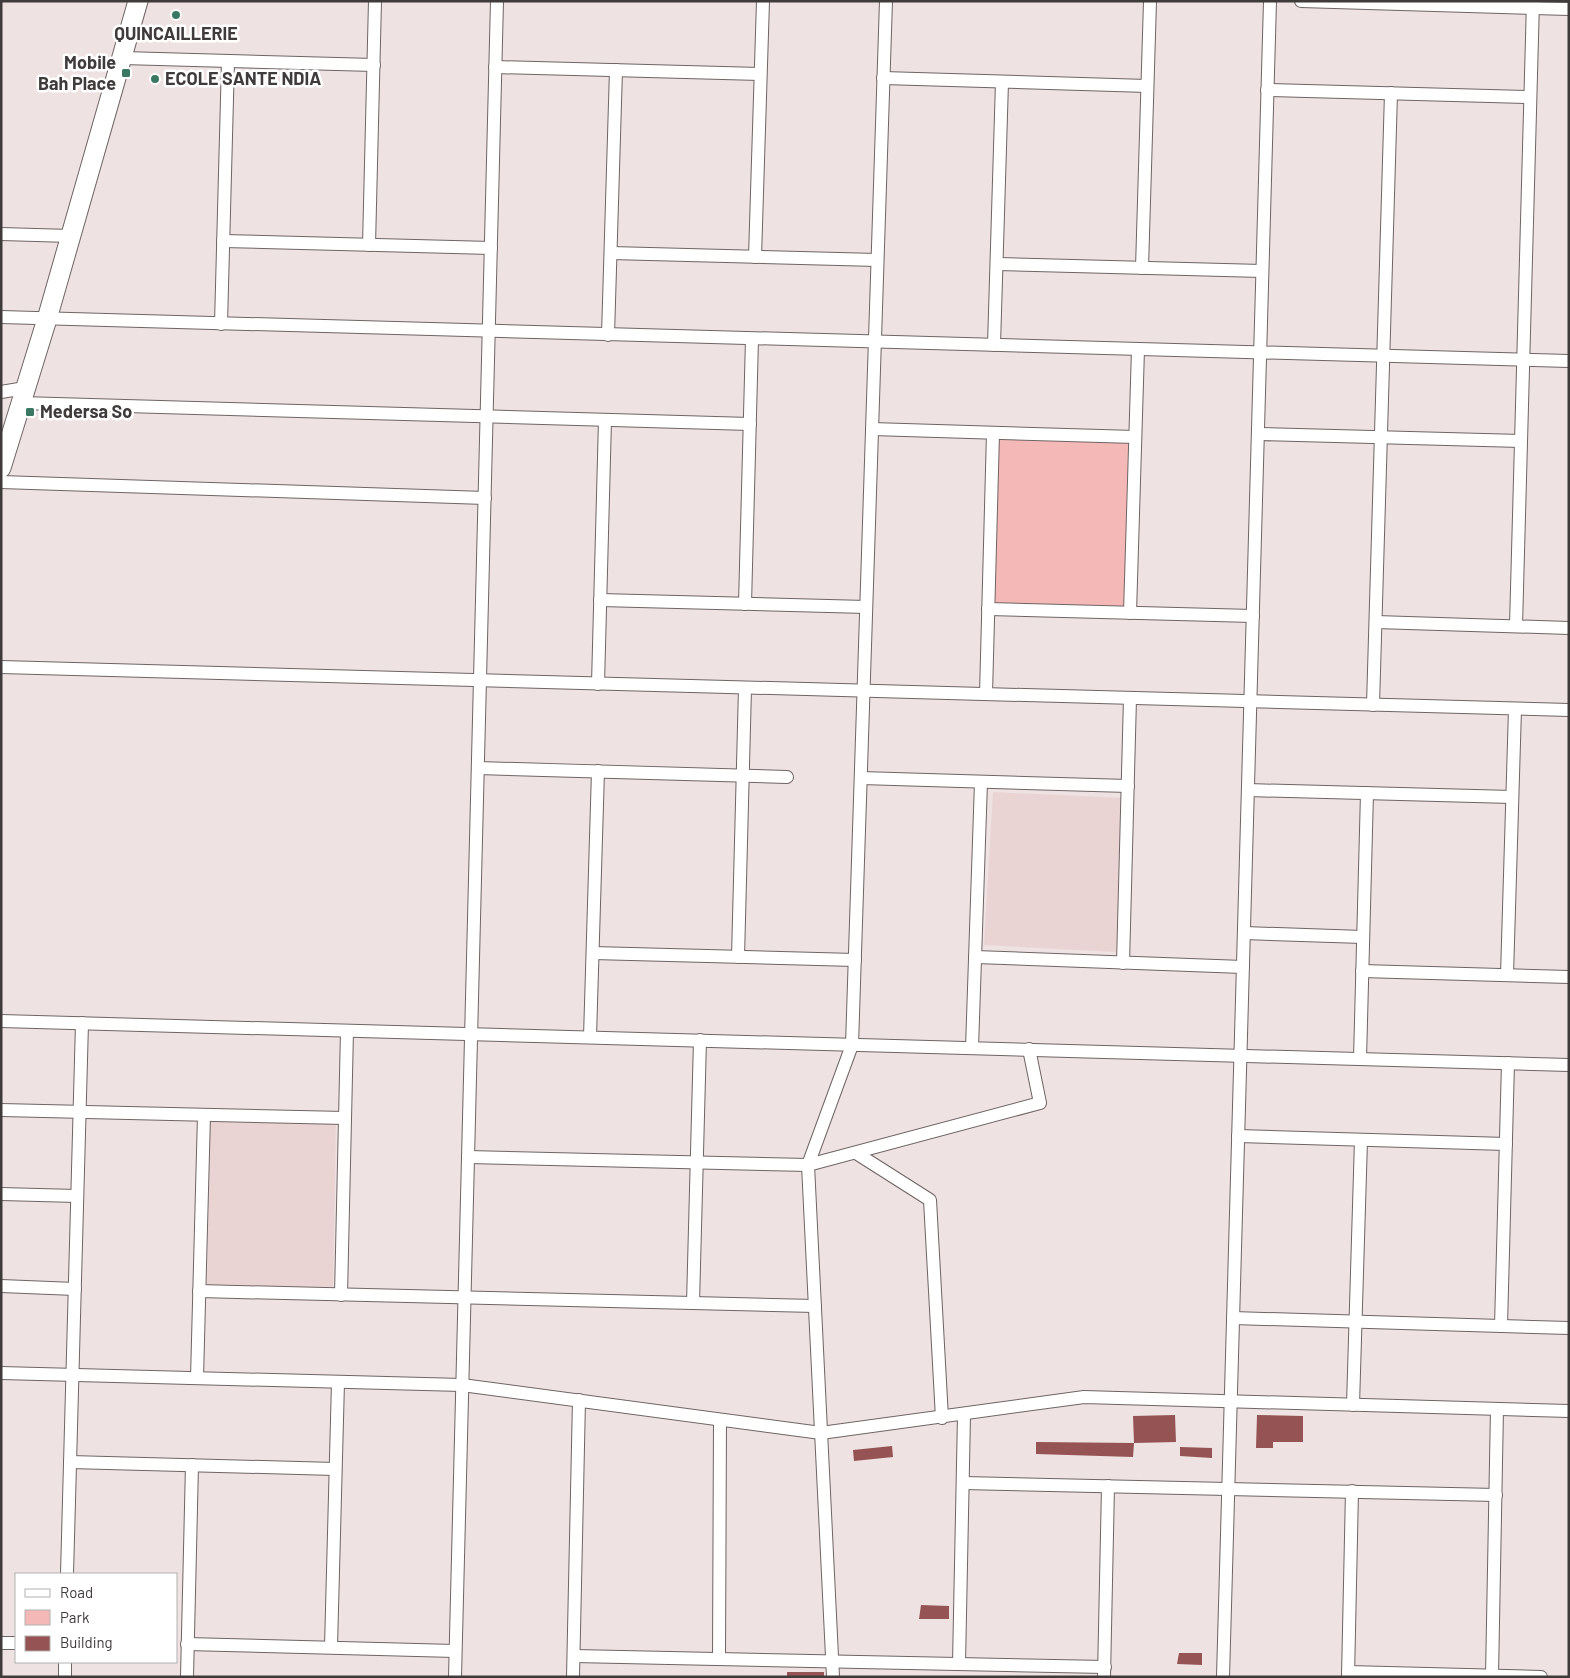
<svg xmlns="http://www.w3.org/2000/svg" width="1570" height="1678" font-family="Barlow,sans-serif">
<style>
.built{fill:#e9d4d3}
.green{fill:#f4b9b7}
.building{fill:#955353}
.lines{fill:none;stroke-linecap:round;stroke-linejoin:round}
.street-casing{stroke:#6f6464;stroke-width:14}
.secondary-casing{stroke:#6f6464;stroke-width:21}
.street{stroke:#fff;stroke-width:12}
.secondary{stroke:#fff;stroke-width:19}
.poi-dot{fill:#3a7864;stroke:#fff;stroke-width:2}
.labels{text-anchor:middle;stroke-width:5;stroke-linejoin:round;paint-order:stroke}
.poi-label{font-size:18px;font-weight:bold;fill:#403b3b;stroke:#fff;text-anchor:start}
</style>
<rect width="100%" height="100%" fill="#eee2e2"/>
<!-- built -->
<g class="built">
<path d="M993,792L1124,798L1116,952L984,945Z"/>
<path d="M210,1122L336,1124L333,1291L207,1289Z"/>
</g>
<!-- green -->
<path class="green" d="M998,435L1129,439L1124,611L993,607Z"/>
<!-- building -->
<g class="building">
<path d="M1175,1415L1176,1442L1134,1443L1133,1457L1036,1454V1442L1134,1443L1133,1416Z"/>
<path d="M1257,1415L1303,1416V1442H1273V1448H1256Z"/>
<path d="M892,1446L893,1457L854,1461L853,1450Z"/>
<path d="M1180,1447L1212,1448V1458L1180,1456Z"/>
<path d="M921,1605L949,1606V1619H919Z"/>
<path d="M1179,1653H1202V1665L1177,1664Z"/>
<rect x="787" y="1672" width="37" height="5"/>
</g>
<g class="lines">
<!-- street casing -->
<g class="street-casing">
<g id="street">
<path d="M1301,1L1569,9"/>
<path d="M123,58L374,65"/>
<path d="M495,67L760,74"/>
<path d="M883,78L1147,86"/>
<path d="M1267,90L1530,97"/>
<path d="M1,234L71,236"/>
<path d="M223,241L491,248"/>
<path d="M369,245L375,1"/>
<path d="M611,253L877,260"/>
<path d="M755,257L763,1"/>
<path d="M997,264L1262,271"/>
<path d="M1142,268L1150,1"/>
<path d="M1,317L1569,361"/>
<path d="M221,324L228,61"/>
<path d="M608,335L616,70"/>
<path d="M994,345L1002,82"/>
<path d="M1,392L25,388"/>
<path d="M21,403L750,424"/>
<path d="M872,429L1135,437"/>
<path d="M1258,434L1521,441"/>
<path d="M1,482L485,498"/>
<path d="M600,600L866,607"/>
<path d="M745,604L752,339"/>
<path d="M988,609L1253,616"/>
<path d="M1130,613L1138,349"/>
<path d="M1376,622L1569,628"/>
<path d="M1516,626L1533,1"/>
<path d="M1,667L1569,710"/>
<path d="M598,684L605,420"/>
<path d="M986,694L993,433"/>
<path d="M1373,705L1391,93"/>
<path d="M478,768L787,777"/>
<path d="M861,778L1128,786"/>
<path d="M1248,790L1512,797"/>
<path d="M1244,933L1363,937"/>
<path d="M593,953L855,960"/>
<path d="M738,957L745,688"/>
<path d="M975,957L1243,967"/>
<path d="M1123,963L1130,698"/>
<path d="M1362,971L1569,977"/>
<path d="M1507,975L1515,709"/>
<path d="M1,1021L1569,1065"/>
<path d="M590,1037L598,771"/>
<path d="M972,1048L981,782"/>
<path d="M1360,1059L1367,793"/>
<path d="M1,1110L345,1118"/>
<path d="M1238,1136L1506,1144"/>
<path d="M856,1153L930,1200L942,1418"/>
<path d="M468,1157L808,1165L1040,1103L1029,1049"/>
<path d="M1,1194L77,1196"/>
<path d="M1,1286L75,1289"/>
<path d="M199,1291L815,1306"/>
<path d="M341,1295L347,1031"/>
<path d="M693,1303L700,1040"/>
<path d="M1233,1318L1569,1328"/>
<path d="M1501,1326L1508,1063"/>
<path d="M1,1373L462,1385L821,1433L1084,1397L1569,1411"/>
<path d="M197,1378L204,1115"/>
<path d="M1353,1405L1361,1140"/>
<path d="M70,1462L335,1469"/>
<path d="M963,1483L1496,1495"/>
<path d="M67,1574L82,1023"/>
<path d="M1,1643H16"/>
<path d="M187,1644L455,1651"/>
<path d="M331,1647L338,1382"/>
<path d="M574,1656L1105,1667"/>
<path d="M719,1659L720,1420"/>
<path d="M959,1664L964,1415"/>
<path d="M1348,1672L1541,1677"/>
<path d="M1492,1676L1497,1409"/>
<path d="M65,1677V1662"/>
<path d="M187,1677L192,1465"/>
<path d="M455,1677L497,1"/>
<path d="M573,1677L579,1400"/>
<path d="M833,1677L808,1165L852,1045L886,1"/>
<path d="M1104,1677L1108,1486"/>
<path d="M1223,1677L1270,1"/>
<path d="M1348,1677L1352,1491"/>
</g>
</g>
<!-- secondary casing -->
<g class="secondary-casing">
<path id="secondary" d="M1,468L47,319L138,1"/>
</g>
<!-- street -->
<use href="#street" class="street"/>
<!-- secondary -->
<use href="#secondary" class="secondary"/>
</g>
<!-- markers -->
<g class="poi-dot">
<circle cx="176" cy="15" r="5"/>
<rect x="121" y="68" width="10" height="10" rx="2.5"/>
<circle cx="155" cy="79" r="5"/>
<rect x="25" y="407" width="10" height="10" rx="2.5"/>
</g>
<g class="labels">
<!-- poi labels -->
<g class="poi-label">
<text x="176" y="40" text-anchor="middle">QUINCAILLERIE</text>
<text x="116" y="69" text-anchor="end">Mobile<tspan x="116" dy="21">Bah Place</tspan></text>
<text x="165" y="85">ECOLE SANTE NDIA</text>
<text x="40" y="418">Medersa So</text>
</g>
</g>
<!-- border -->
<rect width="1570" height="1678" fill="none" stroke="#403b3b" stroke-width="5"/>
<!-- legend -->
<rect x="15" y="1573" width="162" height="90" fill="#ffffff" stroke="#b3b1b1"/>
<rect x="25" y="1589" width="25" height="8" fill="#ffffff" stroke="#b3b1b1"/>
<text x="60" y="1598" font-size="15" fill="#403b3b">Road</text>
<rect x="25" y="1610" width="25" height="15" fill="#f4b9b7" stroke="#b3b1b1"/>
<text x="60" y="1623" font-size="15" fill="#403b3b">Park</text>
<rect x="25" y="1636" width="25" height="15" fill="#955353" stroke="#b3b1b1"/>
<text x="60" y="1648" font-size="15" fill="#403b3b">Building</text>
</svg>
